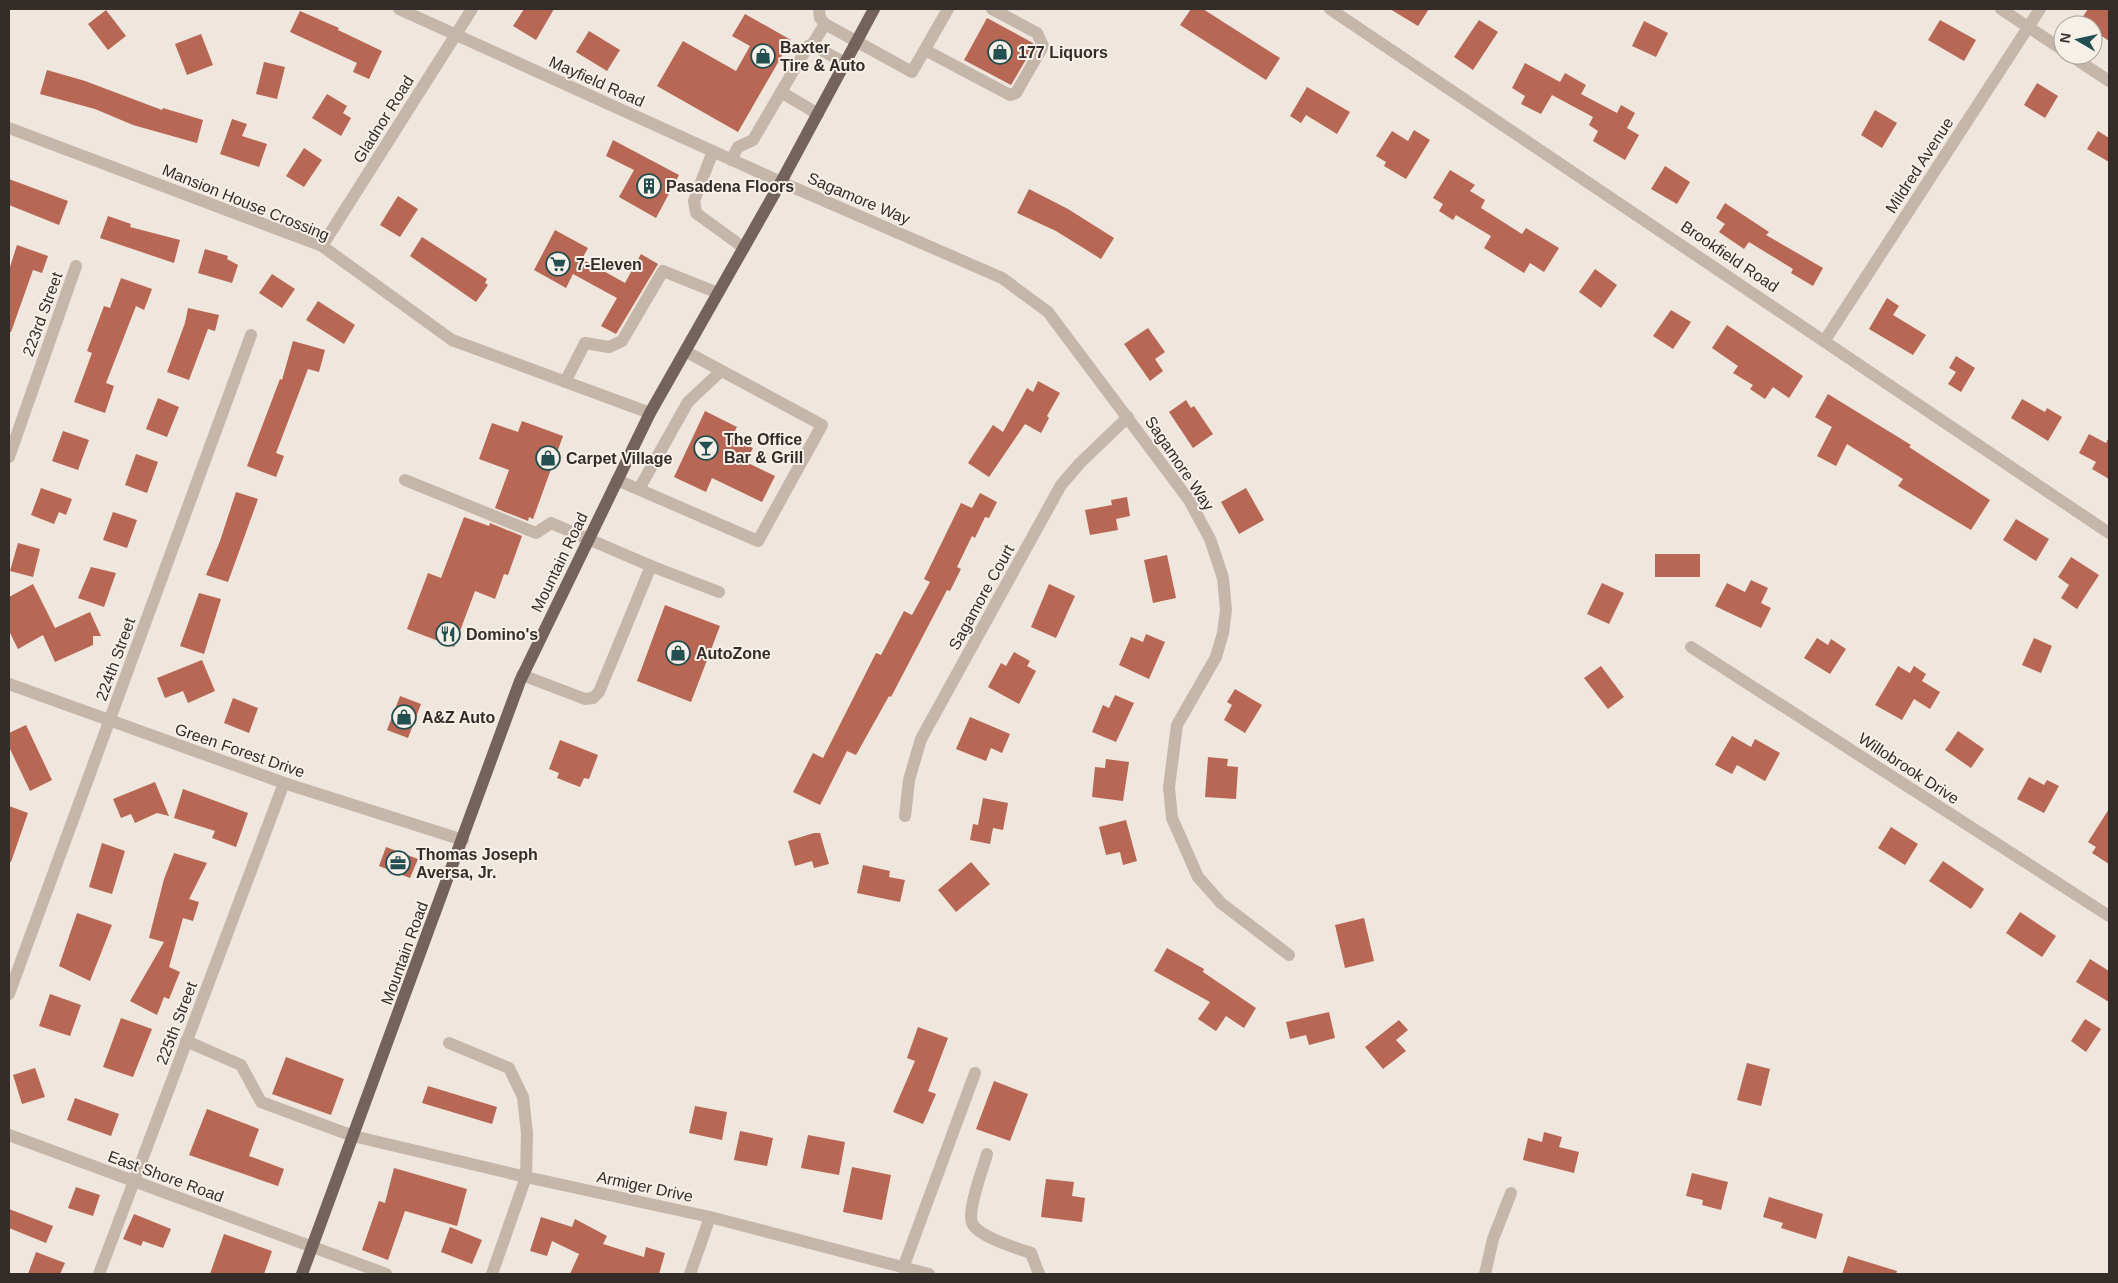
<svg xmlns="http://www.w3.org/2000/svg" width="2118" height="1283" font-family="Arial,sans-serif">
<style>
.building{fill:#b76753}
.lines{fill:none;stroke-linecap:round;stroke-linejoin:round}
.minor{stroke:#c5b6aa;stroke-width:12}
.major{stroke:#74635c;stroke-width:12}
.labels{text-anchor:middle;stroke-width:4;stroke-linejoin:round;paint-order:stroke}
.poi-label{font-size:16px;font-weight:bold;fill:#342c29;stroke:#f7f0e9;text-anchor:start}
.street-label{font-size:16px;fill:#342c29;stroke:#f7f0e9}
</style>
<rect width="100%" height="100%" fill="#efe6dd"/>
<!-- building -->
<g class="building">
<path d="M524,9H554L536,40L513,26Z"/>
<path d="M1191,9H1203L1280,58L1266,80L1180,25Z"/>
<path d="M1390,9H1429L1418,26Z"/>
<path d="M2088,9H2109V41L2093,30V25H2086L2080,21Z"/>
<path d="M106,10L126,36L108,50L88,24Z"/>
<path d="M300,11L339,28L338,30L382,51L369,79L353,72L357,63L290,32Z"/>
<path d="M745,14L791,40L738,132L657,86L683,41L736,71L750,46L732,36Z"/>
<path d="M987,18L1033,43L1034,46L1011,85L964,60Z"/>
<path d="M1479,20L1498,32L1473,70L1454,57Z"/>
<path d="M1940,20L1976,40L1964,61L1928,40Z"/>
<path d="M1644,21L1668,33L1656,57L1632,46Z"/>
<path d="M589,31L620,50L607,71L576,52Z"/>
<path d="M201,34L213,65L187,75L175,44Z"/>
<path d="M264,62L285,67L277,99L256,94Z"/>
<path d="M1525,63L1560,82L1565,73L1586,85L1581,94L1617,113L1621,105L1635,113L1627,128L1639,135L1625,160L1593,141L1598,131L1589,125L1593,117L1552,95L1541,114L1521,104L1525,96L1512,88Z"/>
<path d="M47,70L85,81L162,110L163,108L203,120L197,143L133,125L95,109L40,94Z"/>
<path d="M2037,83L2058,96L2045,118L2024,105Z"/>
<path d="M1307,87L1350,112L1337,134L1306,115L1301,123L1290,116Z"/>
<path d="M327,94L347,106L343,113L351,118L341,136L312,118Z"/>
<path d="M1875,110L1897,123L1882,148L1861,135Z"/>
<path d="M232,119L247,124L242,136L267,144L259,167L220,154Z"/>
<path d="M1414,130L1430,140L1406,179L1384,166L1386,162L1376,156L1392,131L1408,141Z"/>
<path d="M2098,131L2109,138V162L2087,149Z"/>
<path d="M613,140L679,175L656,218L619,197L634,170L606,156Z"/>
<path d="M304,148L322,160L304,187L286,176Z"/>
<path d="M1665,166L1690,182L1677,204L1651,189Z"/>
<path d="M1450,170L1475,185L1470,191L1485,200L1481,208L1522,234L1526,228L1559,248L1544,272L1530,263L1524,273L1484,248L1491,236L1456,215L1453,220L1439,211L1443,204L1433,198Z"/>
<path d="M9,179L68,201L59,225L9,205Z"/>
<path d="M1029,189L1068,209L1114,238L1101,259L1056,231L1017,213Z"/>
<path d="M398,196L418,209L400,237L380,225Z"/>
<path d="M1725,203L1769,232L1766,235L1823,268L1813,286L1791,273L1793,269L1749,242L1744,249L1719,232L1725,224L1716,218Z"/>
<path d="M108,216L131,224L130,227L180,240L174,263L100,238Z"/>
<path d="M555,230L588,248L582,259L625,283L641,254L658,264L616,334L601,326L617,298L573,274L566,288L534,270Z"/>
<path d="M422,237L487,279L485,283L488,285L476,302L410,256Z"/>
<path d="M17,245L48,256L42,273L33,270L11,332H9V270Z"/>
<path d="M205,249L228,256L227,259L238,265L232,283L198,273Z"/>
<path d="M1595,269L1617,285L1601,308L1579,292Z"/>
<path d="M272,274L295,289L282,308L259,293Z"/>
<path d="M121,278L152,289L144,310L136,306L106,383L114,386L105,413L74,402L92,353L87,351L104,306L110,308Z"/>
<path d="M1887,298L1899,306L1893,315L1926,335L1913,355L1869,329Z"/>
<path d="M318,301L355,325L344,344L306,320Z"/>
<path d="M188,308L219,315L215,331L208,329L189,380L167,372L185,323Z"/>
<path d="M1671,310L1691,322L1673,349L1653,336Z"/>
<path d="M1727,325L1803,376L1789,398L1773,387L1765,399L1750,389L1753,385L1733,373L1738,366L1712,348Z"/>
<path d="M1148,328L1165,352L1155,359L1163,371L1150,381L1124,344Z"/>
<path d="M293,341L325,350L319,372L308,369L276,453L284,456L276,477L247,466L280,379L282,380Z"/>
<path d="M1956,356L1975,368L1961,392L1948,384L1956,372L1949,368Z"/>
<path d="M1038,381L1060,393L1047,416L1049,418L1041,433L1025,424L989,477L968,463L993,425L1003,432L1027,388L1033,392Z"/>
<path d="M1828,394L1911,445L1909,447L1990,500L1971,530L1898,486L1903,479L1847,444L1836,466L1817,456L1832,427L1815,417Z"/>
<path d="M158,398L179,407L167,437L146,429Z"/>
<path d="M2022,399L2045,412L2047,408L2062,417L2048,441L2011,418Z"/>
<path d="M1186,400L1191,408L1194,406L1213,434L1193,448L1169,412Z"/>
<path d="M705,411L737,427L731,438L753,448L746,462L775,476L762,502L712,478L706,492L674,477Z"/>
<path d="M522,421L563,436L533,519L529,517L528,521L495,508L509,470L479,459L492,423L518,432Z"/>
<path d="M63,431L89,440L78,470L52,461Z"/>
<path d="M2089,434L2106,443L2109,437V479L2092,469L2096,462L2079,453Z"/>
<path d="M136,454L158,462L147,493L125,485Z"/>
<path d="M41,488L72,499L66,515L59,512L54,524L31,515Z"/>
<path d="M1246,488L1264,520L1239,534L1221,502Z"/>
<path d="M236,492L258,499L228,582L206,575L220,541Z"/>
<path d="M980,493L997,502L989,518L985,517L975,538L972,536L957,567L961,569L950,591L947,590L891,697L889,696L856,755L847,751L820,805L793,792L813,753L823,758L876,653L881,655L904,611L912,615L930,582L924,579L961,503L972,508Z"/>
<path d="M1127,497L1130,516L1116,519L1118,530L1090,535L1085,510L1112,505L1111,500Z"/>
<path d="M113,512L137,520L127,548L103,540Z"/>
<path d="M464,517L489,526L490,523L522,536L508,575L504,574L495,599L475,591L454,647L407,629L428,573L441,578Z"/>
<path d="M2016,519L2049,539L2036,561L2003,540Z"/>
<path d="M18,543L40,549L33,577L10,571Z"/>
<rect x="1655" y="554" width="45" height="23"/>
<path d="M1167,555L1176,598L1153,603L1144,560Z"/>
<path d="M2071,557L2099,575L2077,609L2061,598L2069,585L2058,577Z"/>
<path d="M91,567L116,573L104,607L78,598Z"/>
<path d="M1751,580L1768,588L1761,603L1771,608L1761,628L1715,606L1727,583L1745,592Z"/>
<path d="M1602,583L1624,593L1609,624L1587,614Z"/>
<path d="M33,584L55,628L90,612L101,636H93V645L55,662L43,635L18,649L9,631V597Z"/>
<path d="M1049,584L1075,596L1056,638L1031,627Z"/>
<path d="M199,593L221,599L204,654L180,646Z"/>
<path d="M665,605L720,626L691,702L637,681Z"/>
<path d="M1146,634L1165,642L1149,679L1119,665L1131,637L1143,642Z"/>
<path d="M1817,638L1828,645L1831,639L1846,649L1830,674L1804,658Z"/>
<path d="M2034,638L2052,646L2041,673L2022,665Z"/>
<path d="M1014,652L1030,661L1027,666L1036,671L1019,704L988,687L1001,663L1006,666Z"/>
<path d="M202,660L215,691L188,703L183,691L165,698L157,678Z"/>
<path d="M1601,666L1624,697L1608,709L1584,678Z"/>
<path d="M1898,666L1910,673L1914,666L1926,674L1922,681L1940,692L1930,709L1914,699L1902,720L1875,705Z"/>
<path d="M1235,689L1262,705L1245,733L1224,720L1232,705L1227,702Z"/>
<path d="M1115,695L1134,703L1116,742L1092,732L1103,705L1109,708Z"/>
<path d="M400,696L421,704L408,738L387,730Z"/>
<path d="M233,698L258,708L249,733L224,723Z"/>
<path d="M970,717L1010,734L1002,753L991,748L986,761L956,749Z"/>
<path d="M26,725L52,780L30,791L9,747V733Z"/>
<path d="M1958,731L1984,749L1971,768L1945,750Z"/>
<path d="M1732,736L1751,747L1755,739L1780,753L1765,781L1737,765L1732,774L1715,765Z"/>
<path d="M560,740L598,755L589,779L584,778L580,787L557,778L559,773L549,769Z"/>
<path d="M1208,757L1228,759L1227,766L1238,767L1236,799L1205,797Z"/>
<path d="M1106,759L1129,762L1123,801L1092,797L1095,767L1105,768Z"/>
<path d="M2029,777L2044,785L2047,780L2059,786L2044,813L2017,799Z"/>
<path d="M155,782L169,816L157,813L135,823L131,814L121,818L113,799Z"/>
<path d="M183,789L248,813L236,847L212,838L215,831L174,818Z"/>
<path d="M983,798L1008,803L1003,830L993,828L990,844L970,840L973,824L978,825Z"/>
<path d="M9,806L28,813L11,862H9Z"/>
<path d="M2109,809V864L2092,853L2096,847L2088,842Z"/>
<path d="M1126,820L1137,861L1123,865L1120,852L1106,855L1099,827Z"/>
<path d="M1891,827L1918,844L1905,865L1878,848Z"/>
<path d="M814,833H820L829,864L814,868L812,861L795,866L788,841Z"/>
<path d="M102,843L125,851L112,894L89,887Z"/>
<path d="M386,847L418,859L410,878L379,866Z"/>
<path d="M174,853L207,863L189,899L199,902L193,921L183,918L169,967L180,972L169,999L164,997L157,1015L130,1001L164,942L149,938L164,879Z"/>
<path d="M1943,861L1984,889L1971,909L1929,881Z"/>
<path d="M971,862L990,884L956,912L938,890Z"/>
<path d="M863,865L890,871L889,877L905,880L900,902L857,893Z"/>
<path d="M2020,912L2056,936L2042,957L2006,933Z"/>
<path d="M77,913L112,925L90,981L59,966Z"/>
<path d="M1364,918L1374,961L1345,968L1335,925Z"/>
<path d="M1167,948L1204,969L1203,972L1256,1008L1244,1028L1226,1016L1216,1031L1198,1019L1210,1002L1154,971Z"/>
<path d="M2090,959L2109,971V1002L2076,982Z"/>
<path d="M50,994L81,1005L70,1036L39,1026Z"/>
<path d="M1329,1012L1335,1038L1309,1045L1306,1035L1290,1039L1286,1022Z"/>
<path d="M121,1018L152,1029L133,1077L103,1067Z"/>
<path d="M2085,1019L2101,1029L2086,1052L2071,1041Z"/>
<path d="M1399,1020L1408,1030L1396,1040L1406,1051L1383,1069L1365,1047Z"/>
<path d="M918,1027L948,1038L928,1091L936,1094L923,1124L893,1112L915,1061L907,1058Z"/>
<path d="M286,1057L344,1079L331,1115L272,1094Z"/>
<path d="M1747,1063L1770,1069L1761,1106L1737,1100Z"/>
<path d="M35,1068L45,1097L22,1104L13,1075Z"/>
<path d="M994,1081L1028,1094L1010,1141L976,1129Z"/>
<path d="M428,1086L497,1107L492,1124L422,1103Z"/>
<path d="M75,1098L119,1114L111,1136L67,1120Z"/>
<path d="M695,1106L727,1112L722,1140L689,1133Z"/>
<path d="M207,1109L259,1129L249,1156L284,1169L278,1186L189,1155Z"/>
<path d="M740,1131L773,1138L767,1166L734,1160Z"/>
<path d="M1544,1132L1562,1137L1559,1147L1579,1152L1574,1173L1523,1160L1528,1138L1542,1142Z"/>
<path d="M808,1135L845,1142L839,1175L801,1168Z"/>
<path d="M852,1167L891,1175L882,1220L843,1212Z"/>
<path d="M394,1168L467,1189L457,1226L405,1211L388,1260L362,1250L379,1201L385,1203Z"/>
<path d="M1692,1173L1728,1182L1721,1210L1702,1205L1703,1200L1686,1196Z"/>
<path d="M1046,1179L1074,1182L1072,1196L1085,1198L1082,1222L1041,1217Z"/>
<path d="M76,1187L100,1195L93,1216L68,1208Z"/>
<path d="M1769,1197L1823,1214L1816,1239L1781,1228L1783,1223L1763,1217Z"/>
<path d="M9,1209L53,1226L46,1243L9,1228Z"/>
<path d="M134,1214L171,1229L163,1248L143,1241L141,1246L123,1239Z"/>
<path d="M541,1217L572,1227L575,1219L607,1236L603,1244L644,1257L646,1247L665,1253L659,1274H570L579,1254L552,1241L547,1256L530,1251Z"/>
<path d="M450,1227L482,1240L472,1264L441,1252Z"/>
<path d="M224,1234L272,1251L264,1274H210Z"/>
<path d="M36,1252L65,1263L60,1274H28Z"/>
<path d="M1848,1256L1897,1271L1896,1274H1842Z"/>
</g>
<g class="lines">
<!-- minor -->
<g class="minor">
<path d="M399,9L781,182L1002,278L1048,312L1189,500L1210,539L1223,578L1226,610L1223,633L1216,657L1177,725L1169,787L1172,818L1198,877L1221,903L1289,955"/>
<path d="M819,9L820,18L825,24L912,72L948,9"/>
<path d="M1330,9L2109,533"/>
<path d="M2001,9L2063,50"/>
<path d="M812,45L825,24"/>
<path d="M925,50L1010,95L1016,93L1043,46L1037,33L992,9"/>
<path d="M2070,55L2109,81"/>
<path d="M781,92L818,114"/>
<path d="M9,128L322,246L452,340L650,413"/>
<path d="M713,151L694,201L696,213L744,248"/>
<path d="M731,160L738,147L753,140L808,46L812,45L845,63"/>
<path d="M322,246L472,9"/>
<path d="M1825,340L2040,9"/>
<path d="M565,382L585,343L609,347L622,341L663,271L718,293"/>
<path d="M9,457L76,266"/>
<path d="M405,480L536,533L551,523L651,566L599,692L593,698L585,699L522,675"/>
<path d="M617,480L758,541L822,425L685,351"/>
<path d="M639,489L688,402L721,371"/>
<path d="M651,566L719,592"/>
<path d="M1691,647L2109,916"/>
<path d="M9,684L284,783L463,840"/>
<path d="M905,816L909,780L921,739L1061,485L1080,463L1128,417"/>
<path d="M9,994L251,335"/>
<path d="M186,1041L241,1065L261,1102L353,1136L526,1177L710,1217L929,1274"/>
<path d="M449,1043L509,1068L523,1097L527,1133L526,1177L492,1274"/>
<path d="M9,1135L386,1274"/>
<path d="M987,1154C983,1169 967,1209 972,1223C978,1237 1017,1248 1031,1253L1039,1274"/>
<path d="M903,1268L975,1073"/>
<path d="M99,1274L284,783"/>
<path d="M690,1274L710,1217"/>
<path d="M1485,1274L1493,1239L1511,1193"/>
</g>
<!-- major -->
<path class="major" d="M302,1274L520,681L650,413L781,182L874,9"/>
</g>
<!-- icons -->
<defs>
<g id="shop-ring" transform="scale(1.25)"><circle r="9.5" fill="#f7f0e9" stroke="#244f50" stroke-width="1.5"/><path d="M-5-2.5h2.3a2.7 3.5 0 0 1 5.4 0H5L5.5 6h-11ZM-1.5-2.5h3a1.5 2.3 0 0 0-3 0Z" fill="#244f50"/></g>
<g id="building-ring" transform="scale(1.25)"><circle r="9.5" fill="#f7f0e9" stroke="#244f50" stroke-width="1.5"/><path d="M-4-6H4V6H1V3H-1V6H-4ZM-2.5-4.3h1.7v1.8h-1.7ZM.8-4.3h1.7v1.8H.8ZM-2.5-1h1.7V.8h-1.7ZM.8-1h1.7V.8H.8Z" fill="#244f50"/></g>
<g id="supermarket-ring" transform="scale(1.25)"><circle r="9.5" fill="#f7f0e9" stroke="#244f50" stroke-width="1.5"/><path d="M-6-5.5h2.5l.6 2H6L4.5 2H-2.5L-4.4-4H-6ZM-1.5 3.2a1.3 1.3 0 1 0 .1 0ZM3 3.2a1.3 1.3 0 1 0 .1 0Z" fill="#244f50"/></g>
<g id="bar-ring" transform="scale(1.25)"><circle r="9.5" fill="#f7f0e9" stroke="#244f50" stroke-width="1.5"/><path d="M-6-5H6L.8 .8V4.5H3.5V6h-7V4.5H-.8V.8Z" fill="#244f50"/></g>
<g id="restaurant-ring" transform="scale(1.25)"><circle r="9.5" fill="#f7f0e9" stroke="#244f50" stroke-width="1.5"/><path d="M-5-6h1v4h1v-4h1v4h1v-4h1v5L-1.5 .5V6h-2V.5L-5-1ZM5-6V6H3V1.5H1.5Q1.5-4 5-6Z" fill="#244f50"/></g>
<g id="office-ring" transform="scale(1.25)"><circle r="9.5" fill="#f7f0e9" stroke="#244f50" stroke-width="1.5"/><path d="M-6-3h4V-5.5h4V-3h4V5H-6ZM-1-4.5V-3h2v-1.5ZM-6 0V1H6V0Z" fill="#244f50"/></g>
</defs>
<g fill-rule="evenodd">
<use href="#shop-ring" x="1000" y="52"/>
<use href="#shop-ring" x="763" y="56"/>
<use href="#building-ring" x="649" y="186"/>
<use href="#supermarket-ring" x="558" y="264"/>
<use href="#bar-ring" x="706" y="448"/>
<use href="#shop-ring" x="548" y="458"/>
<use href="#restaurant-ring" x="448" y="634"/>
<use href="#shop-ring" x="678" y="653"/>
<use href="#shop-ring" x="404" y="717"/>
<use href="#office-ring" x="398" y="863"/>
</g>
<g class="labels">
<!-- poi labels -->
<g class="poi-label">
<text x="780" y="53">Baxter<tspan x="780" dy="18">Tire &amp; Auto</tspan></text>
<text x="1018" y="58">177 Liquors</text>
<text x="666" y="192">Pasadena Floors</text>
<text x="576" y="270">7-Eleven</text>
<text x="724" y="445">The Office<tspan x="724" dy="18">Bar &amp; Grill</tspan></text>
<text x="566" y="464">Carpet Village</text>
<text x="466" y="640">Domino's</text>
<text x="696" y="659">AutoZone</text>
<text x="422" y="723">A&amp;Z Auto</text>
<text x="416" y="860">Thomas Joseph<tspan x="416" dy="18">Aversa, Jr.</tspan></text>
</g>
<!-- street labels -->
<g class="street-label">
<text transform="translate(597 81) rotate(24)" y="6">Mayfield Road</text>
<text transform="translate(383 119) rotate(-58)" y="6">Gladnor Road</text>
<text transform="translate(1919 165) rotate(-57)" y="6">Mildred Avenue</text>
<text transform="translate(859 198) rotate(23)" y="6">Sagamore Way</text>
<text transform="translate(246 202) rotate(22)" y="6">Mansion House Crossing</text>
<text transform="translate(1730 256) rotate(34)" y="6">Brookfield Road</text>
<text transform="translate(42 314) rotate(-70)" y="6">223rd Street</text>
<text transform="translate(1180 463) rotate(56)" y="6">Sagamore Way</text>
<text transform="translate(559 562) rotate(-64)" y="6">Mountain Road</text>
<text transform="translate(981 597) rotate(-61)" y="6">Sagamore Court</text>
<text transform="translate(115 659) rotate(-70)" y="6">224th Street</text>
<text transform="translate(240 750) rotate(19)" y="6">Green Forest Drive</text>
<text transform="translate(1909 768) rotate(33)" y="6">Willobrook Drive</text>
<text transform="translate(404 953) rotate(-70)" y="6">Mountain Road</text>
<text transform="translate(176 1023) rotate(-69)" y="6">225th Street</text>
<text transform="translate(166 1176) rotate(20)" y="6">East Shore Road</text>
<text transform="translate(645 1186) rotate(12)" y="6">Armiger Drive</text>
</g>
</g>
<!-- border -->
<rect width="2118" height="1283" fill="none" stroke="#342c29" stroke-width="20"/>
<!-- north arrow -->
<g transform="translate(2078 40) rotate(279)"><circle r="24" fill="#f7f0e9" stroke="#a9a29c"/>
<path d="M0-4L9 19L0 12L-9 19Z" fill="#244f50"/>
<text y="-8" font-size="14" font-weight="bold" text-anchor="middle" fill="#342c29">N</text>
</g>
</svg>
